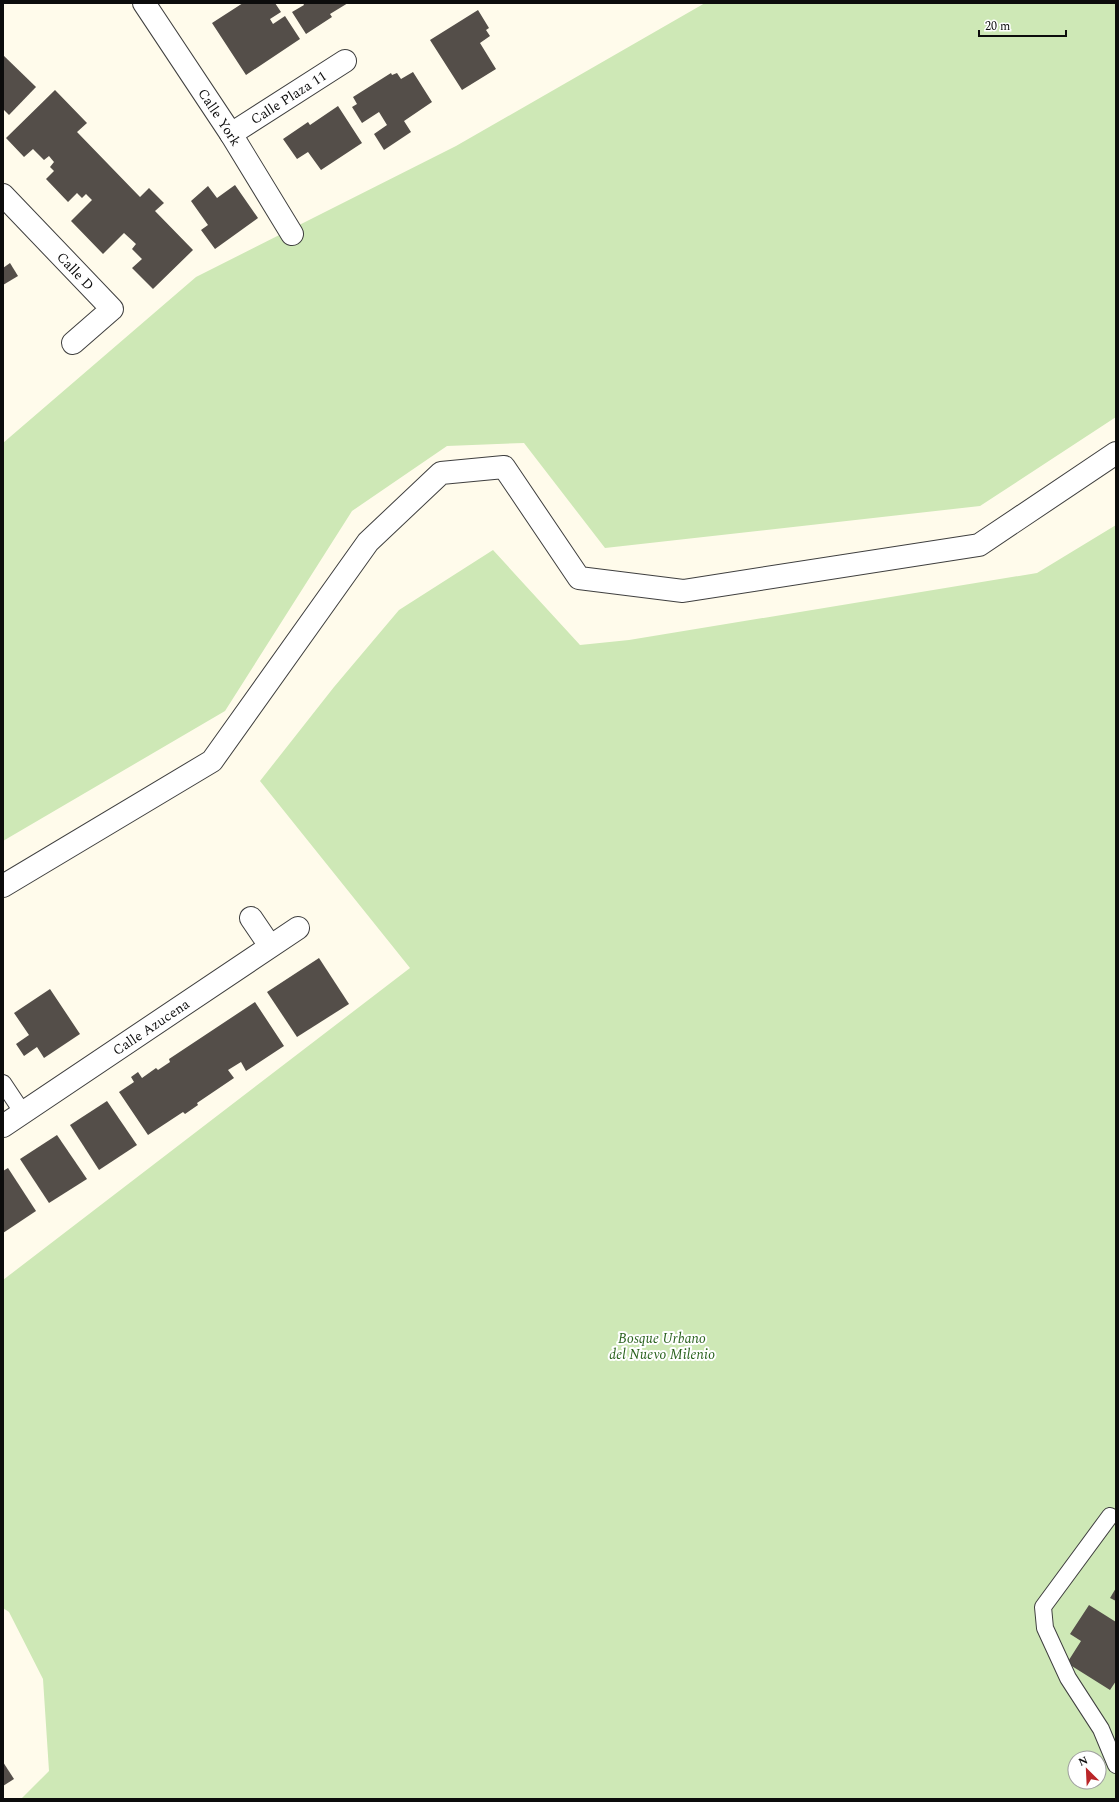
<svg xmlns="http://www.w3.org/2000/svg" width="1119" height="1802" font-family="Spectral,serif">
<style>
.green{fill:#cee8b6;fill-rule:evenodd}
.building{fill:#544e49}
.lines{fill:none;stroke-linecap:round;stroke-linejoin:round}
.lane-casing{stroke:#3f3f3f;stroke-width:18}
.street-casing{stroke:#3f3f3f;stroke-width:24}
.lane{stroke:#fff;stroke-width:16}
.street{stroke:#fff;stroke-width:22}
.labels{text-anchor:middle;stroke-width:4;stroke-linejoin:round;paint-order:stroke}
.street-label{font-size:14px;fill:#0c0c0c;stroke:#fff}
.park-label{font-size:14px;font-style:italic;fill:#2a621e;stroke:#fff}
</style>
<rect width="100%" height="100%" fill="#fffbeb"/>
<!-- green -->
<g class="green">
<path d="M705,3H1116V417L980,506L605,548L524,443L447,446L352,511L225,711L3,841V443L196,277L456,146Z"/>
<path d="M1116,525V1799H21L49,1771L43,1679L9,1612L3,1608V1280L410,968L260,781L334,687L399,610L493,550L580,645L629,640L1037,573ZM1075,1758H1099V1782H1075Z"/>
</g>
<!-- building -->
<g class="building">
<path d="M243,3H275L281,12L270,19L273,24L285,16L300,39L246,75L212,23Z"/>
<path d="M303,3H348L330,14L332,17L306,34L292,12L304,5Z"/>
<path d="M478,10L489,28L486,30L490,36L480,43L496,69L462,90L430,40Z"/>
<path d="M3,55L36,87L9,115L3,109Z"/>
<path d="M413,72L432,102L404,121L411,132L384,150L374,134L387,125L379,112L362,123L352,107L357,104L353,97L391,73L392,75L397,73L401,79Z"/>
<path d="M55,90L87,123L77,132L140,197L149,188L164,203L155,211L193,250L153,289L132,268L142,259L132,249L136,244L124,233L103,254L71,221L92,200L86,194L82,198L77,193L68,202L46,179L54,171L50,167L54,162L49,156L44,160L33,149L24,157L6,138Z"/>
<path d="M338,106L362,143L321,170L308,152L297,159L283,139L308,122L310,125Z"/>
<path d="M235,185L258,218L215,249L201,230L208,225L191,201L208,186L217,198Z"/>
<path d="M10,263L18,276L3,285V268Z"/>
<path d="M319,958L349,1004L297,1037L267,992Z"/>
<path d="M50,989L80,1034L44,1058L37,1047L24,1056L16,1044L29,1035L14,1013Z"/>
<path d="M255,1002L284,1046L246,1071L241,1062L228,1070L234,1078L197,1103L198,1105L185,1114L183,1112L148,1135L119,1092L134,1082L131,1077L138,1072L142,1078L156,1068L158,1070L170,1062L169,1059Z"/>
<path d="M107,1101L137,1145L99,1170L70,1125Z"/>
<path d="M57,1135L87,1179L49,1203L20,1159Z"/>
<path d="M8,1168L36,1211L3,1233V1171Z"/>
<path d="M1116,1588V1601L1110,1598Z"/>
<path d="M1089,1605L1116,1622V1681L1110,1690L1067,1663L1081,1641L1070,1634Z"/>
<path d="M3,1762L14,1779L3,1786Z"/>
</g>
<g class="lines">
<!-- lane casing -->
<g class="lane-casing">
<g id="lane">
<path d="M3,1083L23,1113"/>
<path d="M1110,1516L1043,1607L1045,1628L1068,1678L1101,1729L1116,1765"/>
</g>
</g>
<!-- street casing -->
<g class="street-casing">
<g id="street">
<path id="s1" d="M144,3L231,134L292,234"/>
<path id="s2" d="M231,134L345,61"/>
<path id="s3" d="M3,195L112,309L73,343"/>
<path d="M3,886L212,761L368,542L441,473L504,467L579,578L683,591L979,545L1116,453"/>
<path d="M251,918L270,946"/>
<path id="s4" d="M3,1126L298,928"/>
</g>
</g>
<!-- lane -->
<use href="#lane" class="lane"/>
<!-- street -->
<use href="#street" class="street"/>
</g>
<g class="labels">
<!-- street labels -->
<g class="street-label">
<text dy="5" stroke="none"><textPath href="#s2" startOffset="68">Calle Plaza 11</textPath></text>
<text dy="5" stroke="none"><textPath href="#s1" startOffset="137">Calle York</textPath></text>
<text dy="5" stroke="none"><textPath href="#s3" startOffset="105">Calle D</textPath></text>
<text dy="5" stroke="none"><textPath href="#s4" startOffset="178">Calle Azucena</textPath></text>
</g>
<!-- park labels -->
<g class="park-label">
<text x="662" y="1343">Bosque Urbano<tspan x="662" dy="16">del Nuevo Milenio</tspan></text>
</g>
</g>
<!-- border -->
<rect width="1119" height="1802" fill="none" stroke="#0c0c0c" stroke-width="8"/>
<!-- north arrow -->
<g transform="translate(1087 1770) rotate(336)"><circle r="19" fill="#ffffff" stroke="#9e9e9e"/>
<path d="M0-3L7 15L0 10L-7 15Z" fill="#ba2629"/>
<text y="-6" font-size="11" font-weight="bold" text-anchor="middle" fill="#0c0c0c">N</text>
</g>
<!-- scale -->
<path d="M979 30v6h87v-6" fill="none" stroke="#0c0c0c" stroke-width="2"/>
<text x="985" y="30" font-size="12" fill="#0c0c0c" stroke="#ffffff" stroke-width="3" paint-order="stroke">20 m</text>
</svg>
